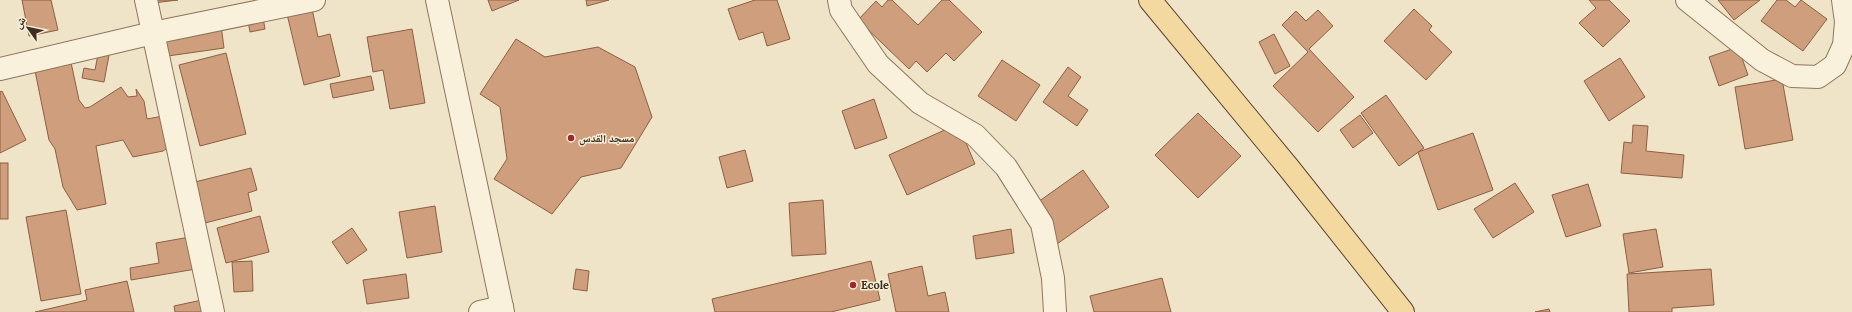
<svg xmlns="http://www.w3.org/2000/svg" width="1852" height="312" font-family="Lora,'Noto Naskh Arabic',serif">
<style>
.building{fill:#cf9f7d;stroke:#8d5f41}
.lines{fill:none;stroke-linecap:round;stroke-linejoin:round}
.minor-casing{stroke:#8d765c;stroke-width:24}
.major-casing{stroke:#5b4430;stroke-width:24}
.minor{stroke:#faf1dc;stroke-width:22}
.major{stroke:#f3d9a0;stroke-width:22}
.poi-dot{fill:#9e2a2b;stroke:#f7eed8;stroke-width:1.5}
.labels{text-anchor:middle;stroke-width:3;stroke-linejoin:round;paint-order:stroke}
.poi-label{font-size:11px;font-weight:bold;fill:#3d2e20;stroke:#f7eed8;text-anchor:start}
</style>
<rect width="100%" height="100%" fill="#f0e4c8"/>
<!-- building -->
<g class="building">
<path d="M22,0H51L58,30L29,36Z"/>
<path d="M153,0H178L153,3Z"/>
<path d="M488,0H519L492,11Z"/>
<path d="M586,0H609L587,6Z"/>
<path d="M755,0H777L790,39L767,46L763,32L739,40L728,9Z"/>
<path d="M888,0H892L918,25L942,0H949L982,32L954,61L946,53L927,72L916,61L909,69L858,20L876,1L882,7Z"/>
<path d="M1589,0H1609L1630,21L1603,47L1579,23L1596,8Z"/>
<path d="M1718,0H1760L1734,20Z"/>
<path d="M1777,0H1786L1795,7L1801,0L1827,19L1803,51L1761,21Z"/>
<path d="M311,4L318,37L330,34L340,76L304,85L286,10Z"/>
<path d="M1414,9L1432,26L1429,30L1452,52L1426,80L1384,41Z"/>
<path d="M1318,10L1333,26L1309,49L1354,97L1318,132L1273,86L1308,52L1282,25L1296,11L1306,21Z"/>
<path d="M262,12L265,29L250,32L247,15Z"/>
<path d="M220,17L224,48L161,57L157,26Z"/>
<path d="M412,29L425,103L390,109L383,70L373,72L367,37Z"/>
<path d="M1274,34L1290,66L1275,74L1259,42Z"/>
<path d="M516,39L545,57L598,47L635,67L652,117L621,168L581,177L552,214L494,179L507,159L500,107L480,94Z"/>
<path d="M1738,47L1748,75L1719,86L1709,57Z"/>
<path d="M99,49L110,50L104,82L82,78L84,68L95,70Z"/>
<path d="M69,53L79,100L85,108L90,107L121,87L128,97L137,96L136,89L144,101L147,119L163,116L172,145L163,151L133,157L123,140L96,146L106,204L77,210L63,187L55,149L49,140L33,61Z"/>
<path d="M226,53L246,134L200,146L179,65Z"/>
<path d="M1620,58L1645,97L1609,121L1584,81Z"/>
<path d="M1002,60L1040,85L1016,121L978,96Z"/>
<path d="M1068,67L1081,77L1068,96L1088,110L1077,126L1043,102Z"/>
<path d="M371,76L374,90L333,98L330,84Z"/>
<path d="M1782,79L1793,140L1745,149L1735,87Z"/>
<path d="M2,91L26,140L0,153V92Z"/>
<path d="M1386,95L1424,148L1399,166L1361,113Z"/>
<path d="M874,99L887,138L855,149L842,111Z"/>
<path d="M1198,113L1241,156L1198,198L1155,155Z"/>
<path d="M1360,115L1373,133L1353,148L1340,130Z"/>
<path d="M958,124L975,164L907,195L889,155Z"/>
<path d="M1633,125L1648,126L1646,151L1684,155L1682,178L1621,173L1624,142L1632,143Z"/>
<path d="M1473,133L1493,190L1438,210L1418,152Z"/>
<path d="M745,150L753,181L727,188L719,157Z"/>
<rect x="0" y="163" width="8" height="56"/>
<path d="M251,168L257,190L248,193L252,211L205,223L195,182Z"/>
<path d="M1083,170L1109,207L1057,244L1031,207Z"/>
<path d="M1515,183L1534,212L1493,238L1474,209Z"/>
<path d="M1588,184L1601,226L1566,237L1552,195Z"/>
<path d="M823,200L826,254L792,256L789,203Z"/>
<path d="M435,206L442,252L407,258L399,212Z"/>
<path d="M66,210L81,294L41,301L26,217Z"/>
<path d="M260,216L269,252L226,263L217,228Z"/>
<path d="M352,228L367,250L347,264L332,242Z"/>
<path d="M1011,229L1014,253L976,259L973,236Z"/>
<path d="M1656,229L1663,267L1629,273L1623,234Z"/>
<path d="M190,237L196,269L131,280L130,268L159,263L156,243Z"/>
<path d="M252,261L253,291L234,292L232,262Z"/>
<path d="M871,261L880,300L831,312H715L712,299Z"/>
<path d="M922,266L928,296L945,292L949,312H896L888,274Z"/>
<path d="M576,269L589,271L587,291L573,289Z"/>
<path d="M1711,269L1714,305L1672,308V312H1629L1627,274Z"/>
<path d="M406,274L409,298L367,304L363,280Z"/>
<path d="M1162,278L1171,312H1094L1090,296Z"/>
<path d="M127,281L134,312H35L87,300L85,290Z"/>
<path d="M202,300L204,312H175L174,306Z"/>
<path d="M1549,309L1550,312H1535Z"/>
</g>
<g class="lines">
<!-- minor casing -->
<g class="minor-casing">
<g id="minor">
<path d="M146,0L213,312"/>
<path d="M437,0L503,312"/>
<path d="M839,0L841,10L878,64L920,103L975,135L1006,167L1042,224L1053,278L1055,312"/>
<path d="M1687,0L1762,60L1792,76L1818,77L1835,65L1844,45L1846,22L1843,0"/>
<path d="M0,69L153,33L314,0"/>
<path d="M480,312L502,307"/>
</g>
</g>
<!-- major casing -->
<g class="major-casing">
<path id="major" d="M1150,0L1288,167L1403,312"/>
</g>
<!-- minor -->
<use href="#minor" class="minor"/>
<!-- major -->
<use href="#major" class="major"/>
</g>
<!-- markers -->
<g class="poi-dot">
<circle cx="571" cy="138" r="4"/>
<circle cx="853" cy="285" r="4"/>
</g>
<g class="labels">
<!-- poi labels -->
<g class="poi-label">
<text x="579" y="142">مسجد القدس</text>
<text x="861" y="289">Ecole</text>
</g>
</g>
<!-- north arrow -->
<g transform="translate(28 28) rotate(303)" stroke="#f7eed8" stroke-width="3" paint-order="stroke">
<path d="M0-3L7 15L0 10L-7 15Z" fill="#3d2e20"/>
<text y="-6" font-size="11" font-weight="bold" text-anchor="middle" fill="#3d2e20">ش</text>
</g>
</svg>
